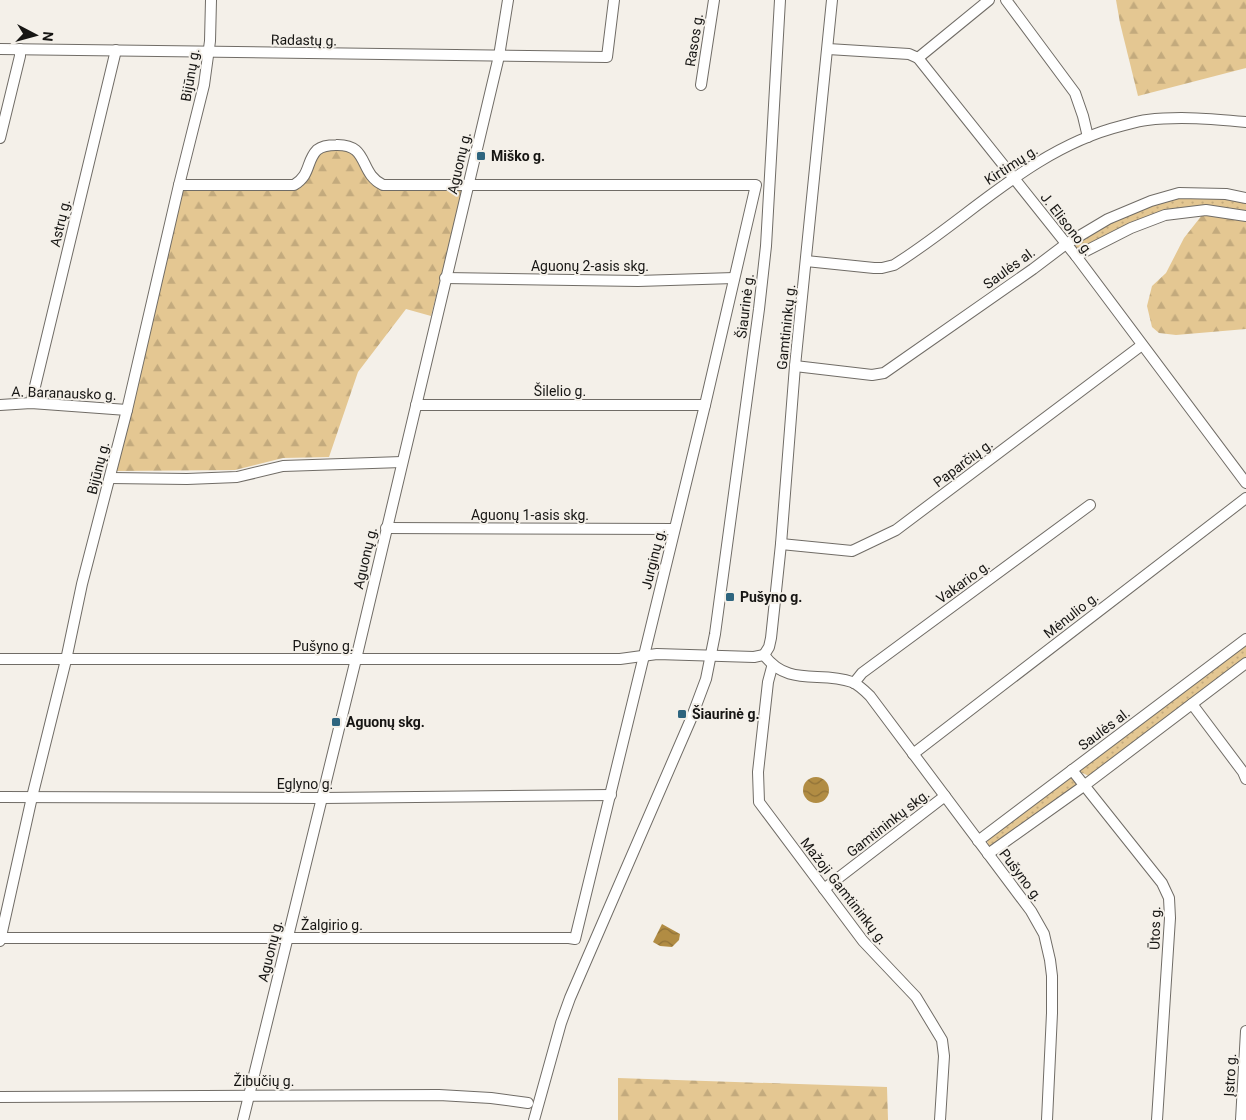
<svg xmlns="http://www.w3.org/2000/svg" width="1246" height="1120" font-family="Roboto,sans-serif">
<style>
.grass{fill:url(#grass-dots)}
.forest{fill:url(#forest-firs)}
.water{fill:url(#water-waves)}
.lines{fill:none;stroke-linecap:round;stroke-linejoin:round}
.minor-casing{stroke:#706c66;stroke-width:12}
.minor{stroke:#fff;stroke-width:10}
.poi-dot{fill:#2e657f;stroke:#f4f0e9;stroke-width:2}
.labels{text-anchor:middle;stroke-width:4;stroke-linejoin:round;paint-order:stroke}
.street-label{font-size:14px;fill:#161513;stroke:#f4f0e9}
.poi-label{font-size:14px;font-weight:bold;fill:#161513;stroke:#f4f0e9;text-anchor:start}
</style>
<defs>
<pattern id="grass-dots" width="8" height="8" patternUnits="userSpaceOnUse" patternTransform="scale(1.25)"><rect width="8" height="8" fill="#e4c792"/><path d="M2 2h.1M6 6h.1" fill="none" stroke="#c3aa7d" stroke-width="1.8" stroke-linecap="round"/></pattern>
<pattern id="forest-firs" width="22" height="20" patternUnits="userSpaceOnUse" patternTransform="scale(1.25)"><rect width="22" height="20" fill="#e4c792"/><path d="M5 1l3.5 6h-7zM16 11l3.5 6h-7z" fill="#c3aa7d"/></pattern>
<pattern id="water-waves" width="16" height="10" patternUnits="userSpaceOnUse" patternTransform="scale(1.25)"><rect width="16" height="10" fill="#b18c43"/><path d="M0 5q4-4 8 0t8 0" fill="none" stroke="#8f7137"/></pattern>
</defs>
<rect width="100%" height="100%" fill="#f4f0e9"/>
<!-- grass -->
<g class="grass">
<path d="M1200,195L1246,201V214H1164L1081,251L1073,250V242C1116,220 1152,199 1200,195Z"/>
<path d="M1246,642V659L1089,776L1080,772V768Z"/>
<path d="M1067,776L1073,777L1077,782L1076,786L994,846L988,845L987,840Z"/>
</g>
<!-- forest -->
<g class="forest">
<path d="M1116,0H1246V68L1138,96L1120,23Z"/>
<path d="M330,149L348,151L355,153L373,183L381,190H463L431,316L406,309L358,372L329,457L283,458L235,470L117,471L182,189H299C314,176 310,155 330,149Z"/>
<path d="M1206,210L1246,216V329L1176,335L1159,333L1152,327L1147,306L1152,286L1166,273L1184,238Z"/>
<path d="M618,1078L887,1087L888,1120H618Z"/>
</g>
<!-- water -->
<g class="water">
<circle cx="816" cy="790" r="13"/>
<path d="M662,924L680,934L679,940L672,947L660,946L653,942Z"/>
</g>
<g class="lines">
<!-- minor casing -->
<g class="minor-casing">
<g id="minor">
<path d="M1006,0L1075,93L1083,116L1088,137"/>
<path d="M0,49L607,57L614,0"/>
<path d="M828,49L909,54L918,58L1076,256L1246,483"/>
<path d="M918,58L989,0"/>
<path d="M701,85L714,0"/>
<path d="M0,138L20,56V49"/>
<path d="M1076,256L1131,228L1165,215L1206,210L1246,216"/>
<path d="M806,261L874,268H882L894,265C969,218 1033,148 1121,126C1129,124 1138,121 1147,120C1180,116 1213,119 1246,122"/>
<path d="M445,278L638,281L734,278"/>
<path d="M795,366L872,375L884,373L1033,269L1066,244L1108,219L1151,201L1179,193L1226,194L1246,198"/>
<path d="M31,403L116,50"/>
<path d="M0,405L31,403L127,410"/>
<path d="M416,405H705"/>
<path d="M110,478L187,479L237,477L283,466L402,462"/>
<path d="M386,528L674,529"/>
<path d="M781,544L852,551L896,530L1142,345"/>
<path d="M764,655L769,647L771,638L781,544L795,366L832,0"/>
<path d="M764,655C789,688 820,670 852,682C859,685 865,691 870,696L1031,911L1044,934L1050,960L1052,976V1013L1047,1120"/>
<path d="M0,659H620L657,654L754,657L764,655"/>
<path d="M772,667L768,682L758,772L759,802L863,941L916,997L942,1040L944,1056L940,1120"/>
<path d="M854,683L862,673L1090,505"/>
<path d="M1192,704L1243,772L1246,779"/>
<path d="M913,754L1246,498"/>
<path d="M1072,770L1162,883L1169,898L1170,918L1157,1120"/>
<path d="M0,797L323,798L611,795"/>
<path d="M978,841L1246,639"/>
<path d="M988,854L1085,785L1246,663"/>
<path d="M824,889L945,796"/>
<path d="M0,938H569L575,939L705,405L756,185H383C358,173 370,144 336,145C330,145 322,146 317,150C306,161 311,175 294,185H179"/>
<path d="M0,941L32,797L66,660L82,584L127,410L179,185L204,85L210,41L211,0"/>
<path d="M0,1097L439,1095L491,1098L528,1103"/>
<path d="M243,1120L356,659L499,56L508,0"/>
<path d="M534,1120L561,1023L570,998L691,719L706,679L715,634L759,309L766,246L780,0"/>
<path d="M1241,1120L1246,1031"/>
</g>
</g>
<!-- minor -->
<use href="#minor" class="minor"/>
</g>
<!-- markers -->
<g class="poi-dot">
<rect x="476" y="151" width="10" height="10" rx="2.5"/>
<rect x="725" y="592" width="10" height="10" rx="2.5"/>
<rect x="677" y="709" width="10" height="10" rx="2.5"/>
<rect x="331" y="717" width="10" height="10" rx="2.5"/>
</g>
<g class="labels">
<!-- street labels -->
<g class="street-label">
<text transform="translate(304 40) rotate(1)" y="5">Radastų g.</text>
<text transform="translate(694 40) rotate(-81)" y="5">Rasos g.</text>
<text transform="translate(190 75) rotate(-80)" y="5">Bijūnų g.</text>
<text transform="translate(459 163) rotate(-77)" y="5">Aguonų g.</text>
<text transform="translate(1011 165) rotate(-33)" y="5">Kirtimų g.</text>
<text transform="translate(60 223) rotate(-77)" y="5">Astrų g.</text>
<text transform="translate(1067 224) rotate(52)" y="5">J. Elisono g.</text>
<text x="590" y="271">Aguonų 2-asis skg.</text>
<text transform="translate(1009 268) rotate(-36)" y="5">Saulės al.</text>
<text transform="translate(745 306) rotate(-83)" y="5">Šiaurinė g.</text>
<text transform="translate(786 327) rotate(-84)" y="5">Gamtininkų g.</text>
<text x="560" y="396">Šilelio g.</text>
<text transform="translate(64 393) rotate(2)" y="5">A. Baranausko g.</text>
<text transform="translate(963 463) rotate(-37)" y="5">Paparčių g.</text>
<text transform="translate(98 468) rotate(-76)" y="5">Bijūnų g.</text>
<text x="530" y="520">Aguonų 1-asis skg.</text>
<text transform="translate(365 558) rotate(-77)" y="5">Aguonų g.</text>
<text transform="translate(653 559) rotate(-76)" y="5">Jurginų g.</text>
<text transform="translate(963 582) rotate(-36)" y="5">Vakario g.</text>
<text transform="translate(1071 615) rotate(-38)" y="5">Mėnulio g.</text>
<text x="323" y="651">Pušyno g.</text>
<text transform="translate(1104 729) rotate(-37)" y="5">Saulės al.</text>
<text x="305" y="789">Eglyno g.</text>
<text transform="translate(888 823) rotate(-38)" y="5">Gamtininkų skg.</text>
<text transform="translate(1021 875) rotate(53)" y="5">Pušyno g.</text>
<text transform="translate(844 891) rotate(52)" y="5">Mažoji Gamtininkų g.</text>
<text x="332" y="930">Žalgirio g.</text>
<text transform="translate(1155 928) rotate(-89)" y="5">Ūtos g.</text>
<text transform="translate(270 951) rotate(-76)" y="5">Aguonų g.</text>
<text transform="translate(1230 1075) rotate(-87)" y="5">Įstro g.</text>
<text x="264" y="1086">Žibučių g.</text>
</g>
<!-- poi labels -->
<g class="poi-label">
<text x="491" y="161">Miško g.</text>
<text x="740" y="602">Pušyno g.</text>
<text x="692" y="719">Šiaurinė g.</text>
<text x="346" y="727">Aguonų skg.</text>
</g>
</g>
<!-- north arrow -->
<g transform="translate(35 35) rotate(96)" stroke="#f4f0e9" stroke-width="4" paint-order="stroke">
<path d="M0-4L9 19L0 12L-9 19Z" fill="#161513"/>
<text y="-8" font-size="14" font-weight="bold" text-anchor="middle" fill="#161513">N</text>
</g>
</svg>
